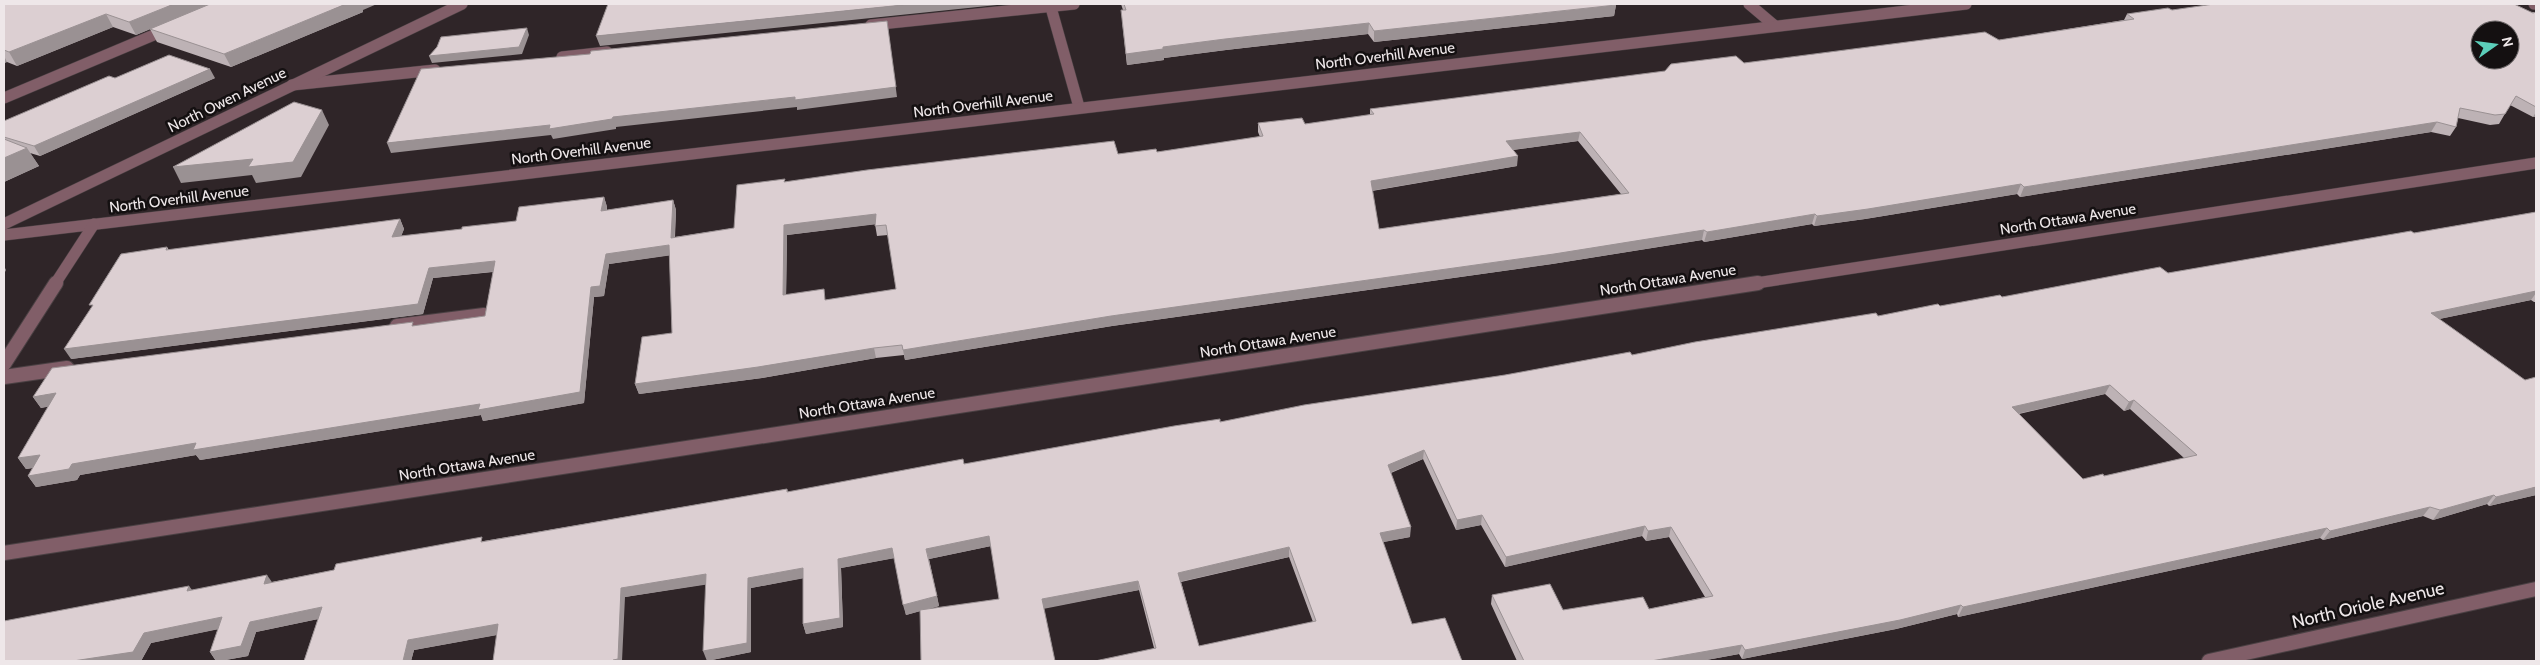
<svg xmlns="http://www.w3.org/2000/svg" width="2540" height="665" font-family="Cabin,sans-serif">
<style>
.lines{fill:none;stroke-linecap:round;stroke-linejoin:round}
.minor-far1-casing{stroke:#4a4043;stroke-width:12}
.minor-casing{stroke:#4a4043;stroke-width:16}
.minor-far1{stroke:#815e68;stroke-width:11}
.minor{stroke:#815e68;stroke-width:14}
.wall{fill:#bdb2b5;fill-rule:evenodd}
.shaded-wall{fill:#9a9193}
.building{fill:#dccfd2;stroke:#9a9193;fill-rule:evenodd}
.labels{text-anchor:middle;stroke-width:5;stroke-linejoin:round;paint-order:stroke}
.street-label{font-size:15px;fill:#eee7e9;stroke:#141011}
.near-street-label{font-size:18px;fill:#eee7e9;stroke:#141011}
</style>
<rect width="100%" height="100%" fill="#2f2528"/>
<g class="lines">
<!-- minor-far1 casing -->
<g class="minor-far1-casing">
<g id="minor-far1">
<path d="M1050,4L1079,107"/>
<path d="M1749,4L1775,26"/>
<path d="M2534,4H2536"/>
<path d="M871,25L1074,4"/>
<path d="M562,57L607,52"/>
<path d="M292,85L435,70"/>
<path d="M4,98L168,29"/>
<path d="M4,224L462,4"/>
<path d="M4,235L1966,4"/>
<path d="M55,284L94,224"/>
<path d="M1750,284L2536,163"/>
</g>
</g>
<!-- minor casing -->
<g class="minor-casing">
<g id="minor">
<path d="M397,326L484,315"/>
<path d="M4,364L56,283"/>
<path d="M4,377L67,368"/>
<path d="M4,553L1758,283"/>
<path d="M2209,661L2536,589"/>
</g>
</g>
<!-- minor-far1 -->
<use href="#minor-far1" class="minor-far1"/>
<!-- minor -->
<use href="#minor" class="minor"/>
</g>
<!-- wall -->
<g class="wall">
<path d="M4,4L363,10V12L231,67L157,42L150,29L136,35L113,27L17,66L7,62L4,63Z"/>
<path d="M1121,4H1614L1616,5L1614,16L1374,42L1368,34L1226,50L1164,58V60L1127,65L1122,21L1123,10Z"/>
<path d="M2172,10L2536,12V117H2533L2510,105L2499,124L2490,125L2458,118L2456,127L2450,136L2431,132L2020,197L2017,194L1865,219L1814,226L1812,224L1704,242L1702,240L1552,264L1112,326L905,360L904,355L876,358L762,378L639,394L635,384L672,333L670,255L609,264L604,296L594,297L584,403L483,421L481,415L200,460L196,455L80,475L77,480L36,487L28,476L33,468L26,469L18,458L49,406L41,408L33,397L415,326L485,316L493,272L433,278L423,314L71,359L167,247L169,250L400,219L404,229L401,236L462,229L516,221L604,197L607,207V210L673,200L676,210L675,237L734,228L785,182L1118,154L1157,152L1260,137L1258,132V123L1305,124L1370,115V109L1744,63L1999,40L2124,20L2127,14ZM1578,141L1621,194L1379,229L1372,191L1517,166L1513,150ZM875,224L877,236L888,235L896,289L826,300L786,294L787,235Z"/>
<path d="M115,78H215L40,156L30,153L39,166L4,182V121Z"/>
<path d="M2536,212V302H2534L2531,300L2439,319L2536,495L2489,506L2487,504L2433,520L2423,516L2323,540L2320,538L1958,617L1957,614L1896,629L1742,659L1739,654L1701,661H1517L1491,604L1492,595L1563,610L1649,609L1705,597L1669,537L1646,541L1642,536L1505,567L1481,525L1456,530L1423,459L1391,473L1410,537L1383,542L1412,624L1462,661L1154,648L1139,590L1044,608L920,611L906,615L894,558L841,568L843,627L806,634L803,624V578L751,588V652L707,661L706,584L625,597L496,635L414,650L411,661H304L318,619L256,632L248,656L220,661H216L210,652L218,629L151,643L141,661H4L192,590L272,582L484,541L787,489L788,492L964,464L1505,375L2002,297L2168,273L2414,233ZM2105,394L2124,411L2130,409L2184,458L2104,476L2083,479L2019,414ZM991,546L999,599L925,610L939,606L929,559ZM1289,557L1313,622L1199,646L1181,582Z"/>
</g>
<!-- shaded-wall -->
<g class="shaded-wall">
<path d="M174,4H212L136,35L129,22Z"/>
<path d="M346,4H377L363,10V12L231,67L224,54Z"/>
<path d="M913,4H1007L600,46L596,36Z"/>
<path d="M1616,5L1614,16L1374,42V31Z"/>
<path d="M106,14L113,27L17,66L9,52Z"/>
<path d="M887,21L897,97L797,110V107L616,127V129L553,139L551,135L391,153L387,143L613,117Z"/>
<path d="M1369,23L1368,34L1226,50L1164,58V60L1127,65L1126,54L1163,47L1225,39Z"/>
<path d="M527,28L529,35L522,54L432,63L429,56Z"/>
<path d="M4,56L7,62L4,63Z"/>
<path d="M210,69L215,78L40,156L34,146Z"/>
<path d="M322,110L329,125L301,177L256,183L252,175L181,183L173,167Z"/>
<path d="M2536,112V117H2533Z"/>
<path d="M2437,122L2431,132L2020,197L2024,187Z"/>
<path d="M1580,132L1578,141L1505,151L1506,141Z"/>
<path d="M27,148L39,166L4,182V158Z"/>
<path d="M1518,156L1517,166L1370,191L1371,181Z"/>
<path d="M2021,184L2017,194L1865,219L1814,226L1817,216Z"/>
<path d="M604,197L607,207L605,221L601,211Z"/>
<path d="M673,200L676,210L674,248L671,238Z"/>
<path d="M876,214L878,224L787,235L786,305L783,295L784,225Z"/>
<path d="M1815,214L1812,224L1704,242L1707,232Z"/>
<path d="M400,219L404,229L397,247L392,237Z"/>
<path d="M1704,230L1702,240L1552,264L1112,326L905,360L903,350L1111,316Z"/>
<path d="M669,245L673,255L609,264L604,296L594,297L584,403L483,421L481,415L200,460L196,455L80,475L77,480L36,487L28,476L72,464L591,287L606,254Z"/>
<path d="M495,261L500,271L433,278L423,314L71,359L64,349L429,268Z"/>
<path d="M4,266L6,270L4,274Z"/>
<path d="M2536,291V293L2531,300L2425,322L2431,313Z"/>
<path d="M874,348L876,358L762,378L639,394L635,384Z"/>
<path d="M2110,385L2105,394L2008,416L2012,407Z"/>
<path d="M56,393L64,404L41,408L33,397Z"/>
<path d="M2134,400L2130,409L2124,411L2129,402Z"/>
<path d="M1424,450L1423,459L1387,474L1388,465Z"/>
<path d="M40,455L48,465L26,469L18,458Z"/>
<path d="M2536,487V495L2489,506L2496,497Z"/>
<path d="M2494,495L2487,504L2433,520L2440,510Z"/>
<path d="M2430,507L2423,516L2323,540L2330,531Z"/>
<path d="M1482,515L1481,525L1456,530L1457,520Z"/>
<path d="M1645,526L1642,536L1505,567L1506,557Z"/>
<path d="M1411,527L1410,537L1379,543L1380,533Z"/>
<path d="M1671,527L1669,537L1646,541L1648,531Z"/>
<path d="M2327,528L2320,538L1958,617L1963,607Z"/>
<path d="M989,536L991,546L929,559L926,549Z"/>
<path d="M1289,547V557L1179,582L1178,573Z"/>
<path d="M892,548L895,558L841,568L843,627L806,634L803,624L838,559Z"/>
<path d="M803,568L805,578L751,588V652L707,661L703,651L748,578Z"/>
<path d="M706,574L710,584L625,597L622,661H612L621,588Z"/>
<path d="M267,575L274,585L264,584Z"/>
<path d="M1138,581L1139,590L1043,609L1042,599Z"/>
<path d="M189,586L196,595L187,591Z"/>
<path d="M937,596L939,606L906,615L903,605Z"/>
<path d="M1961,605L1957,614L1896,629L1742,659L1745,650Z"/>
<path d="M322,607L328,617L256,632L248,656L220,661H216L210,652L250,622Z"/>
<path d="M222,617L229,627L151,643L141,661H73L144,633Z"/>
<path d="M498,624L503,634L414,650L411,661H403L408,640Z"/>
<path d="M1742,645L1739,654L1701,661H1651Z"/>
</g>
<!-- building -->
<g class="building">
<path d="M4,4H174L129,22L106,14L9,52L4,50Z"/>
<path d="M210,4H346L224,54L150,29Z"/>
<path d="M608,4H913L596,36Z"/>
<path d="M1124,4H1614L1616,5L1374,31L1369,23L1225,39L1163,47V49L1126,54L1121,10H1126Z"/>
<path d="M2214,4H2514L2533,13L2536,12V107L2516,96L2505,114L2495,115L2460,108L2456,127L2437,122L2024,187L2021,184L1868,209L1817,216L1815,214L1707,232L1704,230L1554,254L1111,316L903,350L902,345L874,348L758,367L635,384L642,337L672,333L669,245L606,254L600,286L591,287L580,392L478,410L480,404L193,450L196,443L72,464L69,469L28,476L40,455L18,458L56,393L33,397L52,368L413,322L412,326L485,316L495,261L429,268L418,304L64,349L93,305H89L121,254L167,247L166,250L400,219L392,237L462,229V227L516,221L519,207L604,197L601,211L673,200L671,238L734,228L737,185L785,179L784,182L867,170L1114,141L1118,154L1156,149L1157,152L1263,136L1258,123L1302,118L1305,124L1374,114L1370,109L1665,71L1671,64L1736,56L1744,63L1985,32L1999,40L2134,19L2127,14L2168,8L2172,10ZM2480,30H2510V60H2480ZM1580,132L1629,193L1379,229L1371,181L1518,156L1506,141ZM876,214L875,226L886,225L896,289L825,300L824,289L783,295L784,225Z"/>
<path d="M887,21L896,87L795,100V97L613,117L612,119L549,129L550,125L387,143L421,69L590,54L591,51Z"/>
<path d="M527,28L519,47L429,56L437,47L441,37Z"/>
<path d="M169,55L210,69L34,146L4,137V121L109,76L115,78Z"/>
<path d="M294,102L322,110L293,162L248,167L253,159L173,167Z"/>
<path d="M4,139L27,148L4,158Z"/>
<path d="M2536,212V291L2431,313L2525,380L2536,377V487L2496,497L2494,495L2440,510L2430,507L2330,531L2327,528L1963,607L1961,605L1900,620L1745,650L1742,645L1651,661H1524L1492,595L1550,584L1563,610L1643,597L1649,609L1713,596L1671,527L1648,531L1645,526L1506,557L1482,515L1457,520L1424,450L1388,465L1411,527L1380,533L1412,624L1445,618L1462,661H1095L1156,648L1138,581L1042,599L1055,661H921L920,610L999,599L989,536L926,549L937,596L903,605L892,548L838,559L840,618L803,624V568L748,578L747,643L703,651L706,574L621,588L618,659L613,660L612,661H493L498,624L408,640L403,661H304L322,607L250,622L241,646L210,652L222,617L144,633L133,652L73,661H4V621L189,586L187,591L267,575L264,584L334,570L336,564L482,537L481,542L787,489V492L963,459L964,464L1174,426L1220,419V422L1304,405L1505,375L1630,352L1632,355L1695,342L1876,313L1878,316L1938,304L1940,306L2000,295L2002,297L2160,267L2168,273L2411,231L2414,233ZM2110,385L2129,402L2134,400L2197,455L2104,476L2103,474L2083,479L2012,407ZM1289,547L1316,621L1199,646L1178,573Z"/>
</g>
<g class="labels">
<!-- street labels -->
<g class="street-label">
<text transform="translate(1385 56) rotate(-7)" y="5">North Overhill Avenue</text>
<text transform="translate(227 100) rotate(-26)" y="5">North Owen Avenue</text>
<text transform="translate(983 104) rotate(-7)" y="5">North Overhill Avenue</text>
<text transform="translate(581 151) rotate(-7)" y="5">North Overhill Avenue</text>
<text transform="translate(179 199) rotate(-7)" y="5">North Overhill Avenue</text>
<text transform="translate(2068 219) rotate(-9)" y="5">North Ottawa Avenue</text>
<text transform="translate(1668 280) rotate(-9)" y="5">North Ottawa Avenue</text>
<text transform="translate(1268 342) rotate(-9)" y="5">North Ottawa Avenue</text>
<text transform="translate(867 403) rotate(-9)" y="5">North Ottawa Avenue</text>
<text transform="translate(467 465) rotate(-9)" y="5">North Ottawa Avenue</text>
</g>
<!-- near-street labels -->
<g class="near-street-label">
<text transform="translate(2368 605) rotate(-13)" y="6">North Oriole Avenue</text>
</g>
</g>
<!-- border -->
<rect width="2540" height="665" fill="none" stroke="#eee7e9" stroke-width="10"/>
<!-- north arrow -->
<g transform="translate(2495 45) rotate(76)"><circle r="24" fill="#141011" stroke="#6b6667"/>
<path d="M0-4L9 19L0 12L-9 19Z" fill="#5cceba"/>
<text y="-8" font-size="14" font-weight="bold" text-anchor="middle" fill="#eee7e9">N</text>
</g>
</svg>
